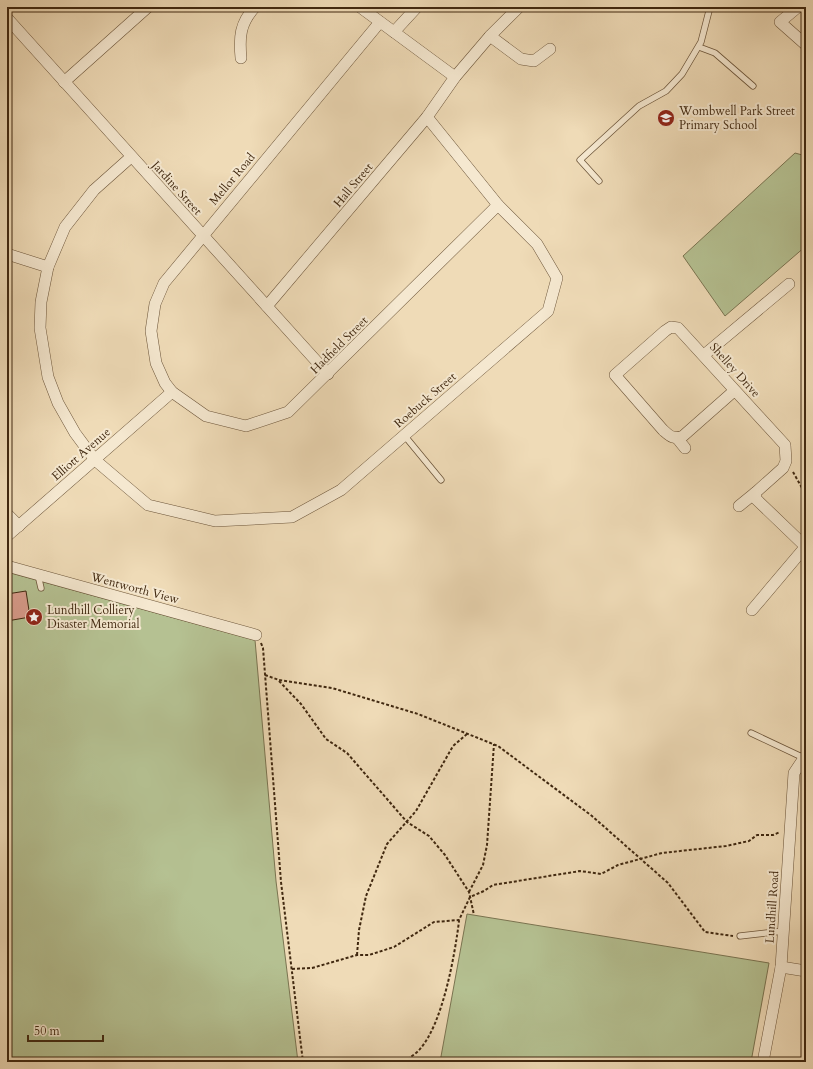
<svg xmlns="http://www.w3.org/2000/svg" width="813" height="1069" font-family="Cardo,serif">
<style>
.green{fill:#b5c192;stroke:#7a7451}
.building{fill:#d89c8c;stroke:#402810}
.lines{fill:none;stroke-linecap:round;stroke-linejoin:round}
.lane-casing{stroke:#6c553a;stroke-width:7}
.street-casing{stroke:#6c553a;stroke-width:12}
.path{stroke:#402810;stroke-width:2;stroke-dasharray:3 2;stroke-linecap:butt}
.lane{stroke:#f5e8d0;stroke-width:5.5}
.street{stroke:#f5e8d0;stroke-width:11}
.labels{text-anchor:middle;stroke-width:4;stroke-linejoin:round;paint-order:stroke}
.poi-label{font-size:12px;fill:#402810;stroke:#f5e8d0;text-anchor:start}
.street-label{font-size:12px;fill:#402810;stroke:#f5e8d0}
</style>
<rect width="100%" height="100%" fill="#efdbb7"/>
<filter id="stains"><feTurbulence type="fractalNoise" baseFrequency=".005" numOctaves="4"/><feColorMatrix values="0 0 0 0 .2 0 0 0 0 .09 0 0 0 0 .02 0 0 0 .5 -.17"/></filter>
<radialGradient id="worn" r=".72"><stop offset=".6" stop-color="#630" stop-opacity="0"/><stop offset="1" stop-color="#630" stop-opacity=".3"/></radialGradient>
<!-- green -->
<g class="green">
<path d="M795,153L806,156V246L725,316L683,256Z"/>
<path d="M7,572L255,640L276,881L298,1062H7Z"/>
<path d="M467,914L769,963L751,1062H440Z"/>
</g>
<!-- building -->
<path class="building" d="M26,591L30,617L7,621V594Z"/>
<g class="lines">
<!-- lane casing -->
<g class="lane-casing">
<g id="lane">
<path d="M699,47L715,53L753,86"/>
<path d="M599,181L580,160L639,106L666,91L682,74L701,42L710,7"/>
<path d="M404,435L441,480"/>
<path d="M38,575L41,588"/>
<path d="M751,733L804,758"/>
<path d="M740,936L783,931"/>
</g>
</g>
<!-- street casing -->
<g class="street-casing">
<g id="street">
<path d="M360,7L455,77"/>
<path d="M798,7L780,22L806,45"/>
<path d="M7,18L328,374"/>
<path d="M380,22L164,283L155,304L151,331L156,363L165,383L172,392L206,416L246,426L288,412L498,205"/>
<path d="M394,32L417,7"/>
<path d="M490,36L521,59L534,61L550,49"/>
<path d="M241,58C239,37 240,23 255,7"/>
<path d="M64,82L148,7"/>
<path d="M131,157L94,190L65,227L48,267L41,302L40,328L48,377L58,403L75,433L95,460L148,505L215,521L292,517L341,490L548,311L557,278L537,244L498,205L427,117"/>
<path d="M7,254L48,267"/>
<path d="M267,306L427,117L455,77L490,36L519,7"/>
<path d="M704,355L789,284"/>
<path d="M734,391L683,436C673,440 670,436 663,430L615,375L665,331L671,327L678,328L785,445L786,461L783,468L755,493L756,499L806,547"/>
<path d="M677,438L685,448"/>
<path d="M739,506L755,493"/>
<path d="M7,514L19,526"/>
<path d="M7,536L172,392"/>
<path d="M7,566L256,635"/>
<path d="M752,610L806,546"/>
<path d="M781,967L806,971"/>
<path d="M763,1062L781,967L794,773L806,755"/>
</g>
</g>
<!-- path -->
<g class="path">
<path d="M793,472L806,495"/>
<path d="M261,643L263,648L281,882L303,1062"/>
<path d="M265,675L279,680L332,688L418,714L498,746L592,816L668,883L705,932L733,936"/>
<path d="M279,681L301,704L326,739L347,753L407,822L429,836L445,855L469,892L474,915"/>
<path d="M469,892L483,865L487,845L494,744"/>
<path d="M357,955L359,930L366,896L387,844L416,811L453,746L467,734"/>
<path d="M292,969L312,968L357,955H369L394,947L434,922L459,920L470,897L484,891L493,885L580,871L601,874L618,865L662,853L726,846L749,841L757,835H773L780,832"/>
<path d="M403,1062C409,1058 416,1054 420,1049C443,1023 455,954 459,921"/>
</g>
<!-- lane -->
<use href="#lane" class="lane"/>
<!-- street -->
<use href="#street" class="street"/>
</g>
<!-- icons -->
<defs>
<g id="school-disc" transform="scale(0.9)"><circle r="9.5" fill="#8f2418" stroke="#f5e8d0"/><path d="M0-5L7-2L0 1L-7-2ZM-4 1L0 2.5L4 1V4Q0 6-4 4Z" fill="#fff"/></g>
<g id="sight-disc" transform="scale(0.9)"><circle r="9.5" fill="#8f2418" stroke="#f5e8d0"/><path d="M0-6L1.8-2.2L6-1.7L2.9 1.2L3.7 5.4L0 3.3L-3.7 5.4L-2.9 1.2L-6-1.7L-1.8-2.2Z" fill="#fff"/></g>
</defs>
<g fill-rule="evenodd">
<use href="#school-disc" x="666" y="118"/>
<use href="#sight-disc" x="34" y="617"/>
</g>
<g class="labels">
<!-- poi labels -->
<g class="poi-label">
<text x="679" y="115">Wombwell Park Street<tspan x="679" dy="14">Primary School</tspan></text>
<text x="47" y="614">Lundhill Colliery<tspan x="47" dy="14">Disaster Memorial</tspan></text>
</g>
<!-- street labels -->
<g class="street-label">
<text transform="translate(232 179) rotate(-50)" y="4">Mellor Road</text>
<text transform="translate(353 185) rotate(-50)" y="4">Hall Street</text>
<text transform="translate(177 188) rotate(48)" y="4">Jardine Street</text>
<text transform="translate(339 345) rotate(-45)" y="4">Hadfield Street</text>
<text transform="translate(735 370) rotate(48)" y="4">Shelley Drive</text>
<text transform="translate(425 400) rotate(-41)" y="4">Roebuck Street</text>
<text transform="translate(81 454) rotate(-41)" y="4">Elliott Avenue</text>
<text transform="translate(135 588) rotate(15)" y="4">Wentworth View</text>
<text transform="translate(772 907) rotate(-86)" y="4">Lundhill Road</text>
</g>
</g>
<!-- margin -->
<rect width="813" height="1069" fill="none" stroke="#efdbb7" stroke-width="24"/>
<rect x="8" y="8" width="797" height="1053" fill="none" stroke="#402810" stroke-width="2"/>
<rect x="12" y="12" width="789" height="1045" fill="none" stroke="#402810"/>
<!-- scale -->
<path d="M28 1035v6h75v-6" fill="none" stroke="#402810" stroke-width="2"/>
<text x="34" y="1035" font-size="12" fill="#402810" stroke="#f5e8d0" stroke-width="3" paint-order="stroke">50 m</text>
<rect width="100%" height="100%" filter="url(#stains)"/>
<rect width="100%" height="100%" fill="url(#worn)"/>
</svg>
